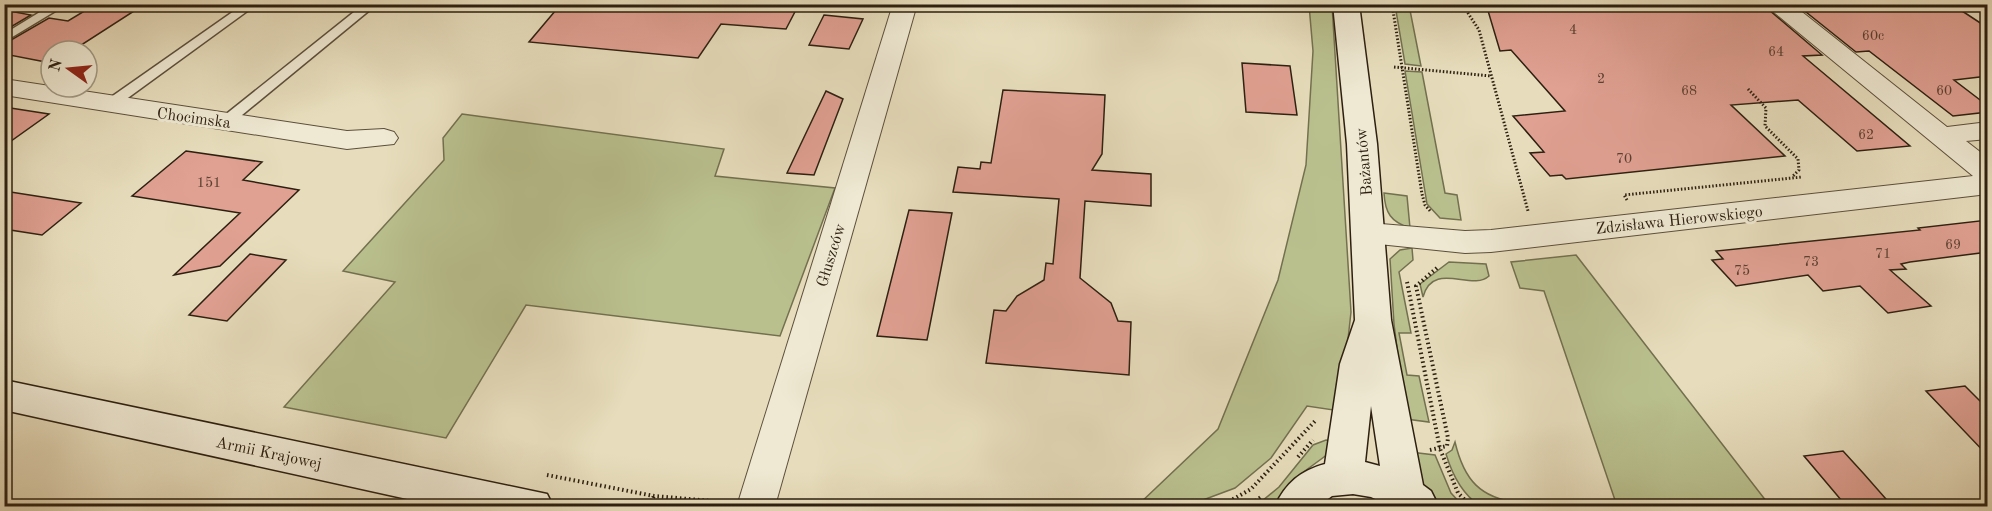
<svg xmlns="http://www.w3.org/2000/svg" width="1992" height="511" font-family="'Old Standard TT',serif">
<style>
.green{fill:#b9c08e;stroke:#737050;stroke-width:1.5}
.building{fill:#e0a092;stroke:#2d2011;stroke-width:1.5}
.lines{fill:none;stroke-linecap:round;stroke-linejoin:round}
.lane-casing{stroke:#5c4f3c;stroke-width:3}
.street-casing{stroke:#5c4f3c;stroke-width:2}
.secondary-casing{stroke:#2d2011;stroke-width:3}
.path-far1{stroke:#2d2011;stroke-width:3;stroke-dasharray:1.5 2;stroke-linecap:butt}
.path{stroke:#2d2011;stroke-width:4;stroke-dasharray:1.5 3;stroke-linecap:butt}
.lane{fill:#efe9d3;fill-rule:evenodd}
.street{fill:#efe9d3;fill-rule:evenodd}
.secondary{fill:#efe9d3;fill-rule:evenodd}
.labels{text-anchor:middle;stroke-width:6;stroke-linejoin:round;paint-order:stroke}
.number-label{font-size:14px;fill:#5a4031}
.street-label{font-size:16px;fill:#2d2011;stroke:#efe9d3}
</style>
<rect width="100%" height="100%" fill="#e7ddbc"/>
<filter id="stains"><feTurbulence type="fractalNoise" baseFrequency=".00333" numOctaves="4"/><feColorMatrix values="0 0 0 0 .2 0 0 0 0 .09 0 0 0 0 .02 0 0 0 .5 -.17"/></filter>
<radialGradient id="worn" r=".72"><stop offset=".6" stop-color="#630" stop-opacity="0"/><stop offset="1" stop-color="#630" stop-opacity=".3"/></radialGradient>
<!-- green -->
<g class="green">
<path d="M1309,5H1332L1351,312L1340,411L1307,406L1271,458L1235,488L1187,506H1137L1218,429L1278,280L1306,165L1313,51Z"/>
<path d="M1395,5H1409L1421,66L1405,64Z"/>
<path d="M1405,71L1422,72L1445,193L1457,195L1461,220L1440,218L1427,204Z"/>
<path d="M462,114L724,149L715,176L835,188L780,336L526,305L446,438L284,407L395,282L343,271L444,160L443,138Z"/>
<path d="M1384,193L1407,196L1410,228C1391,222 1385,213 1384,193Z"/>
<path d="M1412,248L1413,260L1399,272L1411,333H1399L1407,375L1419,376L1429,422L1406,419L1394,324L1390,259L1400,250Z"/>
<path d="M1576,255L1770,506H1617L1544,291L1520,288L1511,262Z"/>
<path d="M1449,262L1486,264L1489,276C1472,292 1433,260 1423,297L1420,284Z"/>
<path d="M1326,440L1335,442L1328,454L1294,479L1272,506H1256L1279,487L1313,445Z"/>
<path d="M1455,442C1464,480 1480,498 1519,503L1520,506H1480C1462,494 1452,474 1446,454L1452,450Z"/>
<path d="M1410,452L1435,455L1451,493L1463,506H1441L1422,484Z"/>
</g>
<!-- building -->
<g class="building">
<path d="M96,4H145L72,51H51V63L4,54V44L49,18L68,21Z"/>
<path d="M561,4H799L786,29L721,24L698,58L529,42Z"/>
<path d="M1486,4H1762L1822,55L1803,56L1910,146L1857,151L1798,100L1731,105L1785,156L1566,179L1562,175L1550,176L1530,153L1544,152L1513,116L1565,111L1511,50L1500,51Z"/>
<path d="M1796,4H1950L1956,7L1988,28V76L1954,80L1988,106V112L1953,116L1869,51L1856,52Z"/>
<path d="M4,10L31,15L4,31Z"/>
<path d="M824,15L863,19L849,49L809,45Z"/>
<path d="M1242,63L1290,66L1297,115L1246,112Z"/>
<path d="M1003,90L1105,95L1102,154L1092,170L1151,174V206L1085,201L1080,278L1111,303L1118,321L1131,322L1129,375L986,363L994,310L1006,311L1017,296L1044,280L1046,263L1053,264L1059,199L953,192L958,167L980,169L981,162L991,163Z"/>
<path d="M826,91L843,99L814,175L787,173Z"/>
<path d="M4,107L49,114L4,146Z"/>
<path d="M186,151L262,162L243,180L299,190L220,266L174,275L240,213L132,196Z"/>
<path d="M4,191L81,203L42,235L4,229Z"/>
<path d="M909,210L952,213L927,340L877,336Z"/>
<path d="M1988,220V252L1910,262L1901,264L1906,269L1890,270L1931,306L1888,313L1860,286L1823,291L1808,275L1736,286L1712,260L1723,259L1716,251L1920,230L1918,228Z"/>
<path d="M250,254L286,260L227,321L189,315Z"/>
<path d="M1965,386L1988,409V456L1926,391Z"/>
<path d="M1843,451L1864,474L1893,507H1847L1804,456Z"/>
</g>
<g class="lines">
<!-- lane casing -->
<g class="lane-casing">
<g id="lane">
<path d="M53,4H67L4,42V34Z"/>
<path d="M244,4H257L114,108H104L103,105L104,102Z"/>
<path d="M364,4H377L230,125H220L218,122L220,119Z"/>
</g>
</g>
<!-- street casing -->
<g class="street-casing">
<g id="street">
<path d="M893,4H917L775,506H737Z"/>
<path d="M1764,4H1792L1947,127L1988,122V139L1966,141L1988,158V194L1491,252L1465,253L1369,243L1358,240L1354,233L1358,226L1369,223L1465,231L1491,230L1973,176Z"/>
<path d="M1974,4H1988V12L1977,9Z"/>
<path d="M4,79L347,131L384,129L394,132L398,138L394,144L347,149L4,95Z"/>
</g>
</g>
<!-- secondary casing -->
<g class="secondary-casing">
<g id="secondary">
<path d="M1333,4H1359L1377,144L1391,320L1423,485L1431,491L1437,503L1436,506H1390L1371,497L1353,494L1332,496L1318,506H1275C1286,483 1300,471 1325,464L1340,364L1355,320L1347,144ZM1371,406L1380,466L1365,462Z"/>
<path d="M4,380L547,494L553,506H439L4,410Z"/>
</g>
</g>
<!-- path-far1 -->
<g class="path-far1">
<path d="M1392,4L1422,194L1425,205L1431,212"/>
<path d="M1462,4L1479,30L1528,211"/>
<path d="M1394,67L1491,76"/>
<path d="M1748,89L1766,108L1765,126L1798,159L1799,170L1793,176"/>
<path d="M1627,200L1624,195L1802,177"/>
</g>
<!-- path -->
<g class="path">
<path d="M1407,282L1440,449L1458,493L1471,506"/>
<path d="M1430,450L1447,446L1448,438L1416,286L1438,267"/>
<path d="M1298,457L1313,440"/>
<path d="M547,475L654,496L723,502"/>
<path d="M791,502L885,506"/>
<path d="M649,506L654,496"/>
<path d="M1221,506L1251,489L1316,420"/>
<path d="M1248,506L1261,497"/>
</g>
<!-- lane -->
<use href="#lane" class="lane"/>
<!-- street -->
<use href="#street" class="street"/>
<!-- secondary -->
<use href="#secondary" class="secondary"/>
</g>
<g class="labels">
<!-- number labels -->
<g class="number-label">
<text x="1573" y="34">4</text>
<text x="1873" y="40">60c</text>
<text x="1776" y="56">64</text>
<text x="1601" y="83">2</text>
<text x="1689" y="95">68</text>
<text x="1944" y="95">60</text>
<text x="1866" y="139">62</text>
<text x="1624" y="163">70</text>
<text x="209" y="187">151</text>
<text x="1953" y="249">69</text>
<text x="1883" y="258">71</text>
<text x="1811" y="266">73</text>
<text x="1742" y="275">75</text>
</g>
<!-- street labels -->
<g class="street-label">
<text transform="translate(194 117) rotate(8)" y="6">Chocimska</text>
<text transform="translate(1363 162) rotate(-95)" y="6">Bażantów</text>
<text transform="translate(1679 219) rotate(-6)" y="6">Zdzisława Hierowskiego</text>
<text transform="translate(830 255) rotate(-73)" y="6">Głuszców</text>
<text transform="translate(269 452) rotate(12)" y="6">Armii Krajowej</text>
</g>
</g>
<!-- margin -->
<rect width="1992" height="511" fill="none" stroke="#e7ddbc" stroke-width="24"/>
<rect x="6" y="6" width="1980" height="499" fill="none" stroke="#2d2011" stroke-width="3"/>
<rect x="12" y="12" width="1968" height="487" fill="none" stroke="#2d2011" stroke-width="1.5"/>
<!-- north arrow -->
<g transform="translate(69 69) rotate(285)"><circle r="28" fill="#efe9d3" stroke="#a19985" stroke-width="1.5"/>
<path d="M0-4.5L10 22L0 15L-10 22Z" fill="#8f2418"/>
<text y="-9" font-size="16" font-weight="bold" text-anchor="middle" fill="#2d2011">N</text>
</g>
<rect width="100%" height="100%" filter="url(#stains)"/>
<rect width="100%" height="100%" fill="url(#worn)"/>
</svg>
